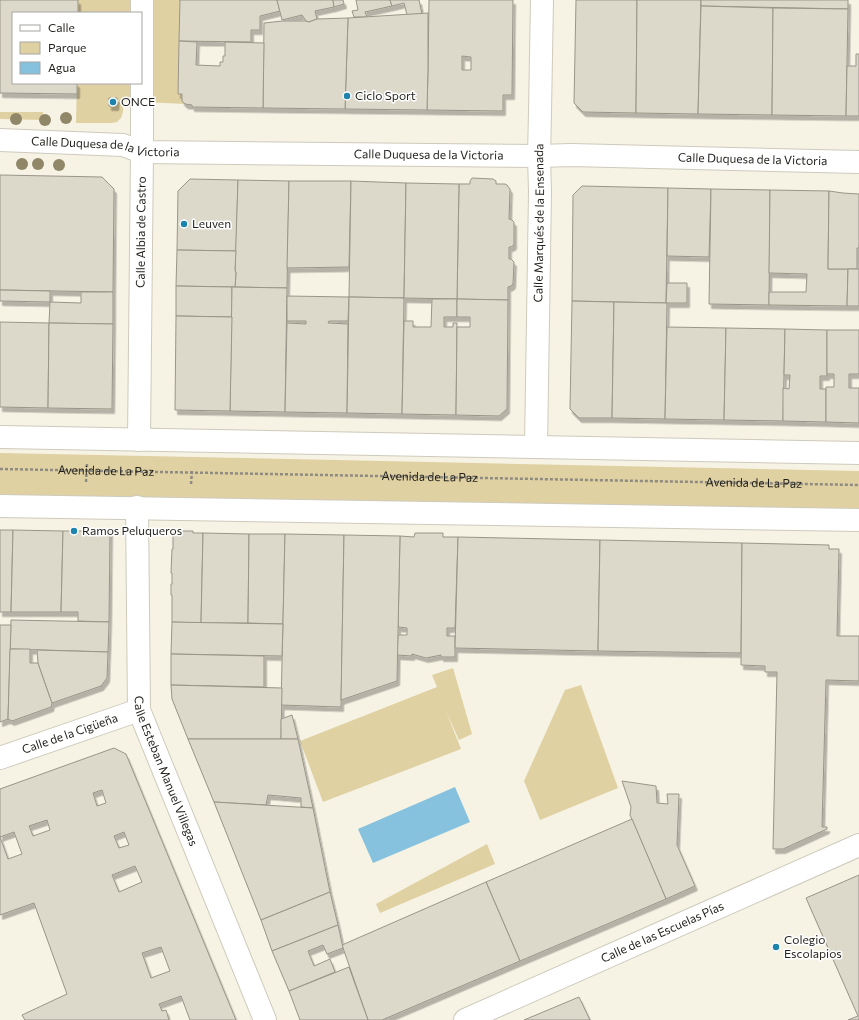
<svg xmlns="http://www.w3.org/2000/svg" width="859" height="1020" font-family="Commissioner,sans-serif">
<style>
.green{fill:#e0d1a2}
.water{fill:#86c1de}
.building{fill:#dcd8ca;stroke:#999589;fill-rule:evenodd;filter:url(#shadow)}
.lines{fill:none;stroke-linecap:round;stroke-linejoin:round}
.minor-casing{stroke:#cecabc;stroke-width:24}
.secondary-casing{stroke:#cecabc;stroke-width:24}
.path{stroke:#8e8b82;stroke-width:2.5;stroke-dasharray:3 2;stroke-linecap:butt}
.minor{stroke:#fff;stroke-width:22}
.secondary{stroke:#fff;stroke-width:22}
.tree{fill:#908768}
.poi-dot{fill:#1d84ad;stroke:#fff;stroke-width:1.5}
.labels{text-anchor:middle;stroke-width:3;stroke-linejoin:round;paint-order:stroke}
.poi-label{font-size:12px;fill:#211f1a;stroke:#fff;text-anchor:start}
.street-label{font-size:12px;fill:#211f1a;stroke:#fff}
</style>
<defs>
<filter id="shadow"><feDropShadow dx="2.5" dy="4.5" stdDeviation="0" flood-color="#0004"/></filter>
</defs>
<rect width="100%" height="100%" fill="#f6f2e4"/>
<!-- green -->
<g class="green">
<path d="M78,0H180L179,65L182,101L185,104L123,101V112L121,118L117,122L111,123H76L77,83H141V13H78Z"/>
<path d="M0,112H43V120L0,119Z"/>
<path d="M0,453L859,471V509L0,495Z"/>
<path d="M453,668L472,734L459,740L446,711L461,749L323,802L300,741L437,687L432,675Z"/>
<path d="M581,685L618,788L540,820L524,781L565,690Z"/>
<path d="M487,844L495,864L380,913L376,904Z"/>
</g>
<!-- water -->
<path class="water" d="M455,787L470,822L373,863L358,829Z"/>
<!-- building -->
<g class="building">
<path d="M0,0H78V13H13V83H77V94L0,93Z"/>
<path d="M180,0H277L280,11L260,16V30H251V42L179,41Z"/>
<path d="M277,0H333L334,7L315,11L317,19L309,22L306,21L302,15L282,20Z"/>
<path d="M333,0H343L344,4L334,7Z"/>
<path d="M356,0H390L392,6L365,12L367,17H354L352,11L358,10Z"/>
<path d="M390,0H419L422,14L407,15L404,3L392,6Z"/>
<path d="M429,0H513L512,95H503V111L427,110L428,69ZM462,56L471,57V70H462Z"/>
<path d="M576,0H637L636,113L583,112L574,103Z"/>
<path d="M637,0H701L698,114L636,113Z"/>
<path d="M701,0H848V9L701,6Z"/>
<path d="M701,6L773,8L772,115L698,114Z"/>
<path d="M773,8L848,9L846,116L772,115Z"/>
<path d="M428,13V69L427,110L345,109L348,18Z"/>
<path d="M348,18L345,109L263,108L264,23L282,21H306L309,22L317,19Z"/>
<path d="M179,41L197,42L196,65L220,66V62H223V56H225V42L264,43L263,108L192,107V105L185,104L182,101V94H178Z"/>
<path d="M856,54H859V116H846L847,66H856Z"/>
<path d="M109,98H117L116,106H109Z"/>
<path d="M0,175L102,177L114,189L113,292L0,290Z"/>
<path d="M472,178L493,179L496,181V184H505L507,185L510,189L509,219L512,220L514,222V245L511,247H509V259H511L514,262L513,284L511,286L508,287V300L457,299L459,184H470V181Z"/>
<path d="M190,179L238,180L236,251L177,250L178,191Z"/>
<path d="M238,180L289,181L287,288L235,287L236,273L235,270Z"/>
<path d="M289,181H351L349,267L287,268Z"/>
<path d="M351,181L406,183L404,298L349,297Z"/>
<path d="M406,183L459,184L457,299L404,298Z"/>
<path d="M582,186L668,188L666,303L572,301L573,195Z"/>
<path d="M668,188L711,189L709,257L667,256Z"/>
<path d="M711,189L770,190L769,305L709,304Z"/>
<path d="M770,190L829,191L828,269H848L847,306L769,305V292H806L807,274L769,273Z"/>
<path d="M829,191L843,193L859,194V248H857V269H828Z"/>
<path d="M177,250L236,251L235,270L236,273L235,287L176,286Z"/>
<path d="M848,269H859V306H847Z"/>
<path d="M667,283H687V303H666Z"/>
<path d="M176,286L232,287V317L176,316Z"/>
<path d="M232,287L287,288L285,412L230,411Z"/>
<path d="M0,290L50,291V302L0,301Z"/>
<path d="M81,292H113V324L49,323L50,302L81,303Z"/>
<path d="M287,296L349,297L348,321H329L328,323L348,324L347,413L285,412L287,323L306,324V321H287Z"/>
<path d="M349,297L404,298L402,414L347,413Z"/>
<path d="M432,299H457V317H444V327H453V323H457L456,415L402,414L404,321H413V327H431Z"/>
<path d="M457,299L508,300L507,409L499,416L456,415L457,327H470V317H457Z"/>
<path d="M572,301L614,302L612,418H579L570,409Z"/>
<path d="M614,302L667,303L665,419L612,418Z"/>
<path d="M176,316L232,317L230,411L175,410Z"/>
<path d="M0,322L49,323L48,408L0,407Z"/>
<path d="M49,323L113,324L112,409L48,408Z"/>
<path d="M667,327L726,328L724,420L665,419Z"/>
<path d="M726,328L785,329L783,421L724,420Z"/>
<path d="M785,329L827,330V376H820V389H826V422L783,421V388L789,389L790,375H784Z"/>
<path d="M827,330H859V374H849V388H859V423L826,422V387H834V374H827Z"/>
<path d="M0,530H13L11,612H0Z"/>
<path d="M13,530L63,531L61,612H11Z"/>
<path d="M63,531H110L109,622L78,621V612H61Z"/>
<path d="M175,531H193V533H203L201,623L172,622V595H171V584H172V573H171L172,549H173V533Z"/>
<path d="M203,533L249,534L248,623H201Z"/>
<path d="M415,533H443V537H458L455,628H447V636H455V657H441V655L426,658L412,654V656L397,655L398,635H407V628L398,627L400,536L414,537Z"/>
<path d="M249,534H285L283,624L248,623Z"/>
<path d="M285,534L344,535L341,707L281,705Z"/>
<path d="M344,535L400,536L397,681L341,700Z"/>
<path d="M458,537L600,540L598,651L455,648Z"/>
<path d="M600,540L742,543L741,653L598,651Z"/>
<path d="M742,543L829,545V549H839L837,636H859V681L826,680L822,827H827V829L783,849H773L777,672H765V666L741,665Z"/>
<path d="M11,620L109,622L108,652L10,649Z"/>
<path d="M172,622L283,624L282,656L171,654Z"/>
<path d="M0,625H11L8,719L0,722Z"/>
<path d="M10,649H30V663H38L52,703L51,707L12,721L8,719Z"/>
<path d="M37,650L108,652L107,678L101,686L52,703L38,663Z"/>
<path d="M171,654L264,656V687L171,685Z"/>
<path d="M171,685L282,688L281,739H188L172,699Z"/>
<path d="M292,715L298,739H281V719Z"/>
<path d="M188,739H298L313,808L301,807V798L268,795L266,805L214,802Z"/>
<path d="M114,748L126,754L236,1020H190L181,996L159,1004L162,1011L166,1010L169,1020H25L22,1015L67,994L34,903L0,915V789ZM102,790L106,803L97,806L93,793ZM47,820L50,830L33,836L29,826ZM14,832L22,854L8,859L0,837ZM124,832L129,845L119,848L114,836ZM135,866L142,882L119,892L112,875ZM161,947L170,971L151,978L142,953Z"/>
<path d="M622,781L656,786L657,803L668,804L667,794H679L677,845L695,886L666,899L630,815L631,807Z"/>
<path d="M214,802L313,808L330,892L261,920Z"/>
<path d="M632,819L666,899L520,961L486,882Z"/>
<path d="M859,875V1020H848L858,1016L806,898Z"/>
<path d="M486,882L520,961L382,1020H368L342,945Z"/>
<path d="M330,892L338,925L272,951L261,920Z"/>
<path d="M338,925L343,948L327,954L323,945L308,951L314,966L330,959L335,972L289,991L272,951Z"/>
<path d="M349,967L368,1020H300L289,991Z"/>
<path d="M579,997L590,1020H524Z"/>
</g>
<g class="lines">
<!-- minor casing -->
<g class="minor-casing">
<g id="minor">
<path id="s2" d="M0,140L123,145L142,152L539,156L571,155L859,162"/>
<path id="s3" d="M139,440L142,152V0"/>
<path id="s4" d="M536,447L540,192L539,156L540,112L542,0"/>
<path id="s5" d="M137,507L139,710L265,1020"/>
<path id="s6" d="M0,758L139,710"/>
<path id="s7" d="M465,1020L859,845"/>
</g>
</g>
<!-- secondary casing -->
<g class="secondary-casing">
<g id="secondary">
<path d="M0,437L859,453"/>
<path d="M0,506L859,520"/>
</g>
</g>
<!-- path -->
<g class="path">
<path id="s1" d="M0,469L859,485"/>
<path d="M86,482L87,463"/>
<path d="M191,484L192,471"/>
</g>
<!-- minor -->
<use href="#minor" class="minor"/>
<!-- secondary -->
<use href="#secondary" class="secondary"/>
</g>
<!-- trees -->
<g class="tree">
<circle cx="66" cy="118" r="6"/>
<circle cx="16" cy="119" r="6"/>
<circle cx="45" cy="120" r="6"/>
<circle cx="22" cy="164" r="6"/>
<circle cx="38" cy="164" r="6"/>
<circle cx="59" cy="165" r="6"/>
</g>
<!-- markers -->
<g class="poi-dot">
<circle cx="347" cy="96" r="4"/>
<circle cx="113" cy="102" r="4"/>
<circle cx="184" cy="224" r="4"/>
<circle cx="74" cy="531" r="4"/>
<circle cx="776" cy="947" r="4"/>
</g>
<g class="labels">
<!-- poi labels -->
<g class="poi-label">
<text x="355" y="100">Ciclo Sport</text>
<text x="121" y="106">ONCE</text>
<text x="192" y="228">Leuven</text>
<text x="82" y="535">Ramos Peluqueros</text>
<text x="784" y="944">Colegio<tspan x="784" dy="14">Escolapios</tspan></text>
</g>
<!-- street labels -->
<g class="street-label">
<text dy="4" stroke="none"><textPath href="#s2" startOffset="106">Calle Duquesa de la Victoria</textPath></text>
<text dy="4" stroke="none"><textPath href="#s2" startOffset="430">Calle Duquesa de la Victoria</textPath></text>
<text dy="4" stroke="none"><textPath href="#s2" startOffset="754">Calle Duquesa de la Victoria</textPath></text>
<text dy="4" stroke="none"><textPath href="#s4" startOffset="224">Calle Marqués de la Ensenada</textPath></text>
<text dy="4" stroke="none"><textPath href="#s3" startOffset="208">Calle Albia de Castro</textPath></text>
<text dy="4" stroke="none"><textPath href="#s1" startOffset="106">Avenida de La Paz</textPath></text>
<text dy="4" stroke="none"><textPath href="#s1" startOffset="430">Avenida de La Paz</textPath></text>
<text dy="4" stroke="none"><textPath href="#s1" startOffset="754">Avenida de La Paz</textPath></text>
<text dy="4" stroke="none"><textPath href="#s6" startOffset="74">Calle de la Cigüeña</textPath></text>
<text dy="4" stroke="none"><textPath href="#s5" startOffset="269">Calle Esteban Manuel Villegas</textPath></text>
<text dy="4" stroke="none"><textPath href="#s7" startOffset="216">Calle de las Escuelas Pías</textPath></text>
</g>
</g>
<!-- legend -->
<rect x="12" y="12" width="130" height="72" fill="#ffffff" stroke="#a6a5a3"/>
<rect x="20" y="25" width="20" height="6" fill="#ffffff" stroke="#a6a5a3"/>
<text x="48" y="32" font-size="12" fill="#211f1a">Calle</text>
<rect x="20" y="42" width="20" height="12" fill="#e0d1a2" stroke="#a6a5a3"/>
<text x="48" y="52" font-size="12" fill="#211f1a">Parque</text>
<rect x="20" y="62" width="20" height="12" fill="#86c1de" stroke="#a6a5a3"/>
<text x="48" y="72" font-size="12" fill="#211f1a">Agua</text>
</svg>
